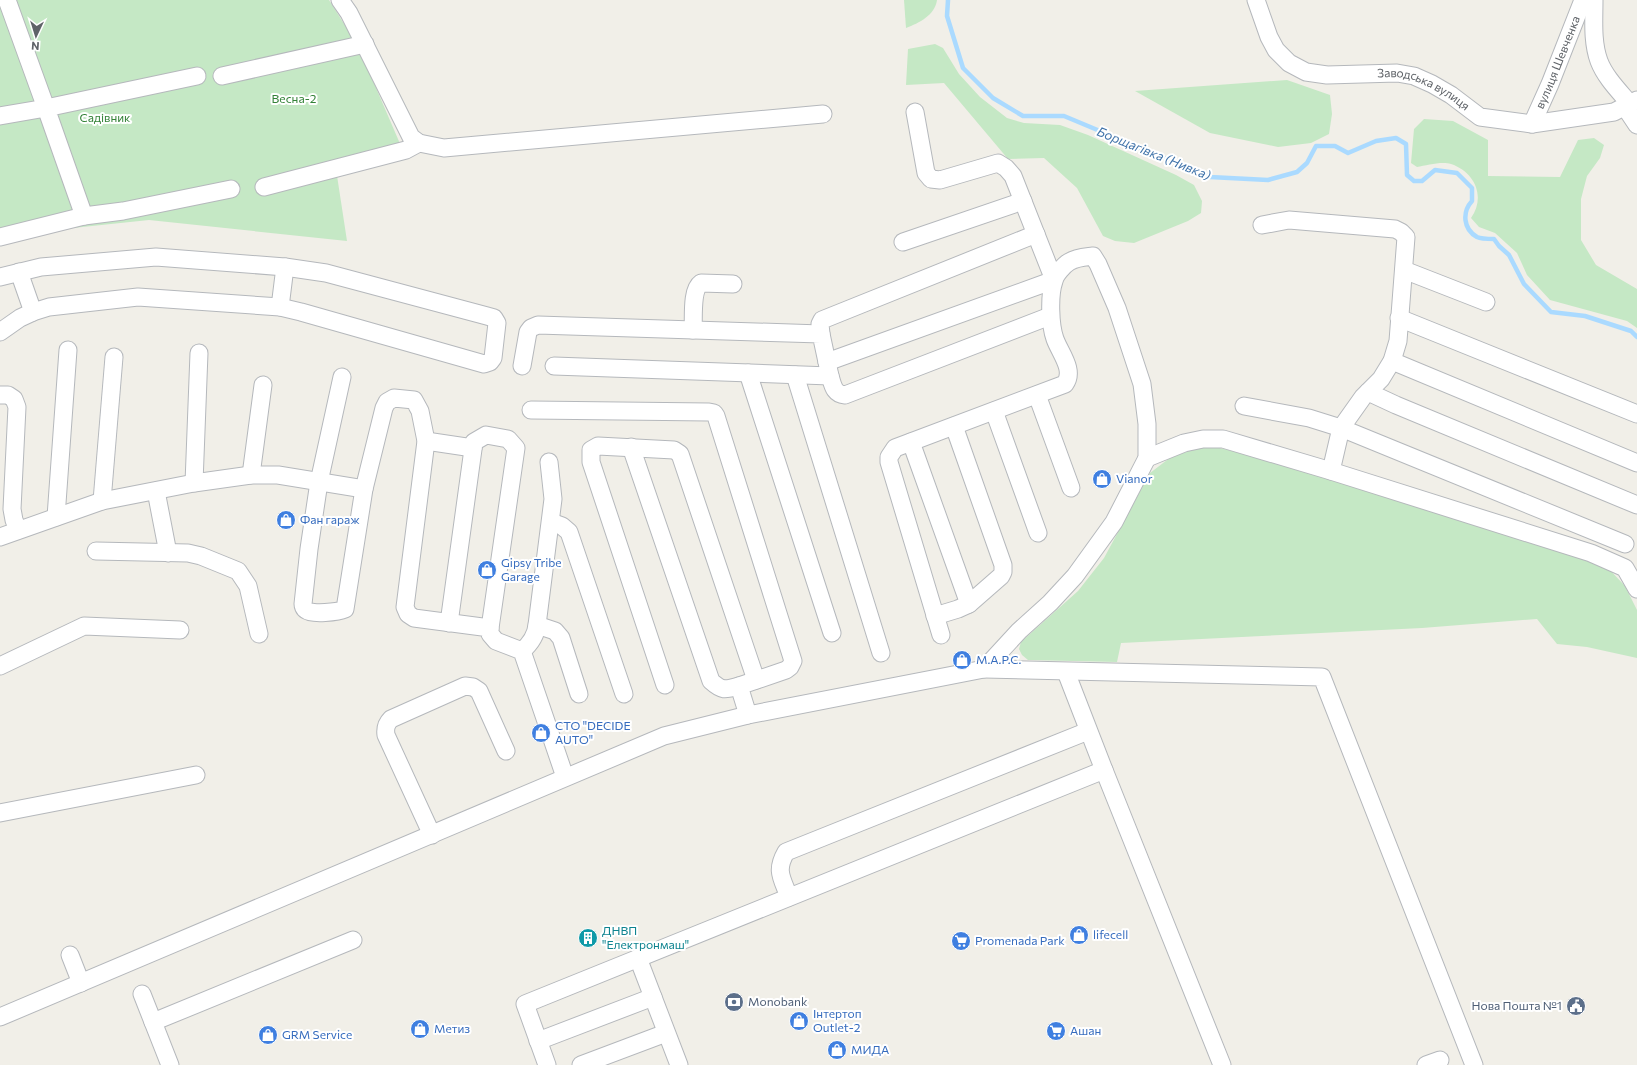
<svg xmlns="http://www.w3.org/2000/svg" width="1637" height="1065" font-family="Commissioner,sans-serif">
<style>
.green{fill:#c5e8c5}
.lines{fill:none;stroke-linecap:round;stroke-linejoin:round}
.stream{stroke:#aadaff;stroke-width:4.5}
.minor-casing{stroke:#b5b8bc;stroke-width:19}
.minor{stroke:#fff;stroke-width:17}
.labels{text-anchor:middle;stroke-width:4;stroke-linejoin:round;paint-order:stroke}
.street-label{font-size:12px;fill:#5f6368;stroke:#fff}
.park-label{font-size:12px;fill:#348238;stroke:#fff}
.shop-label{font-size:12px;fill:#366cbe;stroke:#fff;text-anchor:start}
.culture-label{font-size:12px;fill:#0d838f;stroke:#fff;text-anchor:start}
.service-label{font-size:12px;fill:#4e5e75;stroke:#fff;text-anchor:start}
.water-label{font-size:13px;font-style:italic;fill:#4174aa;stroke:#fff}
</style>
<rect width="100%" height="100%" fill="#f1efe8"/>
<!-- green -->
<g class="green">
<path d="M0,0H329L358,46L404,153L336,169L347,241L149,220L16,234L0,241Z"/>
<path d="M904,0H937C935,15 919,23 906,28Z"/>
<path d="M935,44L943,48L959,74L980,97L1007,118L1024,123L1060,125L1088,135L1176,175L1194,185L1202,201L1201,213L1188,221L1134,243L1115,241L1103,236L1077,188L1044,158L1008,159L944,83L906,85L908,49Z"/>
<path d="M1287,80L1330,95L1332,114L1329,134L1311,143L1278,147L1210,133L1135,91Z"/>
<path d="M1424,119L1453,121L1488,140V176L1560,177L1578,140L1594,138L1604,145L1600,158L1587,176L1581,199V240L1596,265L1637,289V328L1627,321L1550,300L1527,275L1517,253L1495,233L1479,227L1471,218C1486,197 1475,172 1451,164C1442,161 1427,165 1417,167L1411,163L1414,129Z"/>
<path d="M1207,445L1262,458L1607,567L1625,586L1637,610V658L1587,647L1557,644L1537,619L1422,628L1121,643L1117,662L1028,660L1022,655L1019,649L1021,642L1078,591L1104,558L1150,473L1171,457Z"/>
</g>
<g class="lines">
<!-- stream -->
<path class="stream" d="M948,0L947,16L963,68L993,98L1023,116H1064L1210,177L1268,180L1297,172L1307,163L1316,146H1335L1348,153L1376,141L1396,138L1406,144L1407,175L1414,181H1422L1435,170L1457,173L1472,188V201C1462,212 1463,229 1477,237C1481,239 1489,239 1494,239L1499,246L1509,255L1524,284L1551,312L1585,316L1631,331L1637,337"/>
<!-- minor casing -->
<g class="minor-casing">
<g id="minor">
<path d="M340,0L349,13L411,137L419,143L444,148L823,114"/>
<path id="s1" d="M1256,0L1269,37L1276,50L1289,63L1306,72L1327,75L1397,73L1414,76L1432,84L1451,95L1480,117L1532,124L1614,112L1637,100"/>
<path d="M1594,0C1594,20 1592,42 1599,61C1605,77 1619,91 1630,104"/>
<path d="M222,76L365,44"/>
<path d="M1625,107L1637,125"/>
<path d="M0,116L46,108L7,0"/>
<path id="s2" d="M1532,124L1550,84L1583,0"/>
<path d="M264,187L406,150L419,143"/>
<path d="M84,216L46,108L197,76"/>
<path d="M1262,225L1289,220L1395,229L1401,232L1406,237L1398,341L1392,361L1381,379L1363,397L1341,428L1331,471"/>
<path d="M0,237L84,216L123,211L231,189"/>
<path d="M903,242L1023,201"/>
<path d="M1404,270L1486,302"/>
<path d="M19,272L33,312"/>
<path d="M0,277L41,267L156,257L285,267L326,273L487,316L494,318L497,323L493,358L490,362L484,364L301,312L280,307L138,297L49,307L33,312L20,318L0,332"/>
<path d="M280,307L285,267"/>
<path d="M1399,318L1637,414"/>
<path d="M693,330C694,318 691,290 701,283L733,284"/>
<path d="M821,334L820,324L822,320L1036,234"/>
<path d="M1392,361L1637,463"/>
<path d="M522,366L528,332L531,328L538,325L821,334L827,362"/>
<path d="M554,366L830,376L827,362L1054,280L1013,176L1006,168L998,163L940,180L931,179L926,173L915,112"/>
<path d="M748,373L832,633"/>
<path d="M795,375L881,653"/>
<path d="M830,376C833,386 834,394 845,395L1050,316"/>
<path d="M342,377L319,482L309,549L303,604C303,606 304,609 306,610C312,615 338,612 345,609L364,489L384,408L387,402L394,398L414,400L420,411L426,441L405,607L408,614L414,618L490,628V634L496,641L522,651L565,777"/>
<path d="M1368,392L1396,405L1637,505"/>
<path d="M0,395H8L14,399L17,407L12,509L14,520L18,530"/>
<path d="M1037,395L1071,488"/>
<path d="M1244,406L1309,418L1341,428L1625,544"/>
<path d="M531,410L709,412L714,413L716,416L793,661L790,667L786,670L739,686L748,715"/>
<path d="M994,411L1038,533"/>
<path d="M426,441L473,448"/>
<path d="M911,442L969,604"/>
<path d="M631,447L711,681C722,691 725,690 739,686"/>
<path d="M1147,458L1184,443L1203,439H1223L1331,471L1591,553L1625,568L1637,589"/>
<path d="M251,475L263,385"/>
<path d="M194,483L199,353"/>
<path d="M156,491L168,553"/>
<path d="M102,501L114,357"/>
<path d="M56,517L68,350"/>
<path d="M551,522L562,526L569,532L624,694"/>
<path d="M0,537L102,501L194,483L251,475H278L364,489"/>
<path d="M96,551L188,553L201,556L238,571L248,586L259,634"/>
<path d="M935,616L958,609L969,604L1001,576L1003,572V565L954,426"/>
<path d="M449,623L474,442L486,435L508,439L516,448L490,628"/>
<path d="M537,625L555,631L561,638L579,694"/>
<path d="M522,651C530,644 536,636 537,625L553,499L549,462"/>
<path d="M0,666L84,626L180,630"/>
<path d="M984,669L1322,677L1474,1065"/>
<path d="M1066,672L1104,770"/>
<path d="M665,685L591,462V450L598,446L674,450L680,454L756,680"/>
<path d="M0,813L196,775"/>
<path d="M432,835L386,735C385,728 386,724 391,719L465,686L473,687L479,691L506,751"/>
<path d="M789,897C782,878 775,871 786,852L1088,731"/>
<path d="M70,955L81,983"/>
<path d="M638,958L679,1065"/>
<path d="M142,994L170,1065"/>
<path d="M0,1017L664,736L748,715L984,669L1019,631L1050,603L1075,576L1114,522L1147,458V424L1142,384L1117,308L1098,264L1093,256C1085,257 1077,257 1069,262C1064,265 1055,275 1054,281C1049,295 1050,325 1055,339C1060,353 1075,370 1065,384L895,448L889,457V462L941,635"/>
<path d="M153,1022L353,940"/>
<path d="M538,1041L653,997"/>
<path d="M547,1065L525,1004L1104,770L1222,1065"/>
<path d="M581,1065L666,1033"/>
<path d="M1426,1065L1440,1060"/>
</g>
</g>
<!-- minor -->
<use href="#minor" class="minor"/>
</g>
<!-- icons -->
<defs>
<g id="shop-disc" transform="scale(1)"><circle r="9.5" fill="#3f7fe0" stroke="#fff"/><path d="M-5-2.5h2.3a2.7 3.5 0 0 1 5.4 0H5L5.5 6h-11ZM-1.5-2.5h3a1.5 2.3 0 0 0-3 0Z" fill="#fff"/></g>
<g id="building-disc" transform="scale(1)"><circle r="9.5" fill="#0f9aa8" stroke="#fff"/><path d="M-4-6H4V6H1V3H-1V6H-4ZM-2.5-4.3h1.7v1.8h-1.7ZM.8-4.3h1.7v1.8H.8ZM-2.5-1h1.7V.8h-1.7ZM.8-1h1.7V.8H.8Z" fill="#fff"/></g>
<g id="supermarket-disc" transform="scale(1)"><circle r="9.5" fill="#3f7fe0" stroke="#fff"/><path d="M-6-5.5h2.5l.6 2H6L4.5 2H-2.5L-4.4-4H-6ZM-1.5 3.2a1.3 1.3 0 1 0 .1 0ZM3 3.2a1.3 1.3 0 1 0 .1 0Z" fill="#fff"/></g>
<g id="bank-disc" transform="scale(1)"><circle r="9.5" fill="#5c6f8a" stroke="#fff"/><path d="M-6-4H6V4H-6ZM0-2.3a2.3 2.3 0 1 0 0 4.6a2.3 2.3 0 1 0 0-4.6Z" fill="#fff"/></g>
<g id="civic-disc" transform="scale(1)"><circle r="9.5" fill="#5c6f8a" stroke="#fff"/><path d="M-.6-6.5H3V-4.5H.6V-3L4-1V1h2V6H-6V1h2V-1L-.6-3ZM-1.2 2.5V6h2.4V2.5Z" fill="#fff"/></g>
</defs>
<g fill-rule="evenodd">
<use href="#shop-disc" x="1102" y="479"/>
<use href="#shop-disc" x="286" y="520"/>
<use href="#shop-disc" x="487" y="570"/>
<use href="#shop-disc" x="962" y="660"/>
<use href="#shop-disc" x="541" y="733"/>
<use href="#shop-disc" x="1079" y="935"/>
<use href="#building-disc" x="588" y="938"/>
<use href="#supermarket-disc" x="961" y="941"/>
<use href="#bank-disc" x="734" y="1002"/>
<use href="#civic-disc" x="1576" y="1006"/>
<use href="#shop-disc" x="799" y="1021"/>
<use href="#shop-disc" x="420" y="1029"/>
<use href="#supermarket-disc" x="1056" y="1031"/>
<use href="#shop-disc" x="268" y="1035"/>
<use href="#shop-disc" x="837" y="1050"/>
</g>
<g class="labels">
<!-- street labels -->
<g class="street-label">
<text dy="4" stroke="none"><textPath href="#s2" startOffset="67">вулиця Шевченка</textPath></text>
<text dy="4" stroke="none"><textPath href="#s1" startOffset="213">Заводська вулиця</textPath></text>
</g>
<!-- park labels -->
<g class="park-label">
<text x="294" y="103">Весна-2</text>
<text x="105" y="122">Садівник</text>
</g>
<!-- shop labels -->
<g class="shop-label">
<text x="1116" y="483">Vianor</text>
<text x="300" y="524">Фан гараж</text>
<text x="501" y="567">Gipsy Tribe<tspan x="501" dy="14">Garage</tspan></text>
<text x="976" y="664">М.А.Р.С.</text>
<text x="555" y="730">СТО "DECIDE<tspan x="555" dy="14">AUTO"</tspan></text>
<text x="1093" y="939">lifecell</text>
<text x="975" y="945">Promenada Park</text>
<text x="813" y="1018">Інтертоп<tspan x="813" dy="14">Outlet-2</tspan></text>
<text x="434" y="1033">Метиз</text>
<text x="1070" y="1035">Ашан</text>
<text x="282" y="1039">GRM Service</text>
<text x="851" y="1054">МИДА</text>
</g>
<!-- culture labels -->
<g class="culture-label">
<text x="602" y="935">ДНВП<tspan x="602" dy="14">"Електронмаш"</tspan></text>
</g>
<!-- service labels -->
<g class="service-label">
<text x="748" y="1006">Monobank</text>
<text x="1562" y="1010" text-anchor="end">Нова Пошта №1</text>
</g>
<!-- water labels -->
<g class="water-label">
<text transform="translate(1154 153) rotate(22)" y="5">Борщагівка (Нивка)</text>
</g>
</g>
<!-- north arrow -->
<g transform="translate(36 36) rotate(184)" stroke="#ffffff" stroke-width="3" paint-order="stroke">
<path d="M0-3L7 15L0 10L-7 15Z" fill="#5f6368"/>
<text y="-6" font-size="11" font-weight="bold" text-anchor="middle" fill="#5f6368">N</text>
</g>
</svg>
